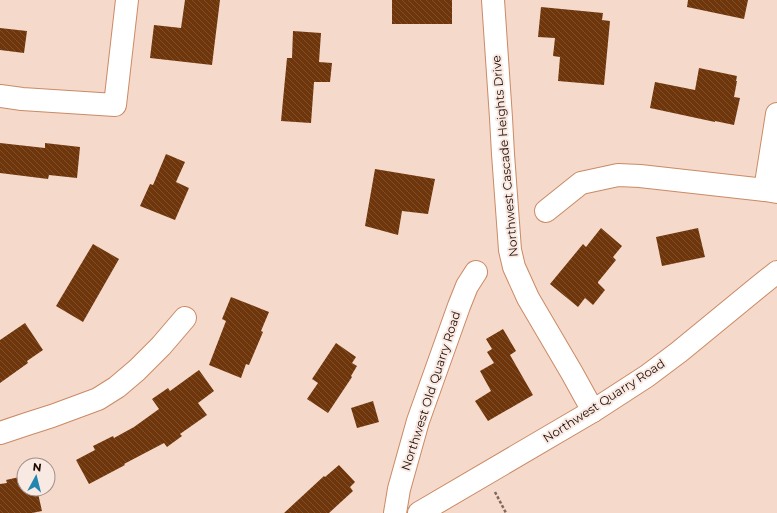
<svg xmlns="http://www.w3.org/2000/svg" width="777" height="513" font-family="Montserrat,sans-serif">
<style>
.building{fill:url(#building-back-hatch)}
.lines{fill:none;stroke-linecap:round;stroke-linejoin:round}
.street-casing{stroke:#ca8a65;stroke-width:24}
.secondary-casing{stroke:#ca8a65;stroke-width:24}
.path{stroke:#80675b;stroke-width:2.5;stroke-dasharray:3 2;stroke-linecap:butt}
.street{stroke:#fff;stroke-width:22}
.secondary{stroke:#fff;stroke-width:22}
.labels{text-anchor:middle;stroke-width:4;stroke-linejoin:round;paint-order:stroke}
.street-label{font-size:12px;fill:#200900;stroke:#f8e9e2}
</style>
<defs>
<pattern id="building-back-hatch" width="6" height="6" patternUnits="userSpaceOnUse"><rect width="6" height="6" fill="#6f360c"/><path d="M-1 5l2 2M0 0l6 6M5-1l2 2" fill="none" stroke="#7e4f2d"/></pattern>
</defs>
<rect width="100%" height="100%" fill="#f5d9ca"/>
<!-- building -->
<g class="building">
<path d="M185,0H220L212,65L150,58L154,25L181,28Z"/>
<rect x="392" y="0" width="60" height="24"/>
<path d="M688,0H748L744,19L687,7Z"/>
<path d="M541,7L603,13L602,20L610,21L604,85L558,81L560,57L553,56L555,38L538,37Z"/>
<path d="M0,28L27,31L24,53L0,50Z"/>
<path d="M293,31L321,33L319,62L332,63L330,82H314L311,123L281,121L287,58H292Z"/>
<path d="M699,68L737,76L736,81H737L734,97L740,98L734,125L715,121V122L650,108L655,82L695,90Z"/>
<path d="M0,143L45,148V143L80,147L77,178L49,175L48,179L0,173Z"/>
<path d="M166,154L185,162L176,182L189,188L175,220L140,206L150,184L153,185Z"/>
<path d="M375,169L435,179L428,214L402,211L398,235L365,226Z"/>
<path d="M601,228L622,246L613,257L616,260L598,282V283L605,290L593,305L585,298L578,307L550,284L583,244L586,247Z"/>
<path d="M698,228L705,257L662,266L656,237Z"/>
<path d="M93,244L119,259L83,322L56,306Z"/>
<path d="M231,297L269,312L261,331L263,332L249,365L246,364L241,378L209,365L226,321L222,319Z"/>
<path d="M25,323L43,350L27,361L28,363L0,383V340Z"/>
<path d="M503,329L516,351L510,355L533,395L488,421L475,401L491,391L480,371L494,363L487,352L492,349L486,339Z"/>
<path d="M336,343L356,357L352,363L357,366L351,376L352,377L328,413L307,399L318,383L312,379Z"/>
<path d="M199,370L214,391L198,403L207,415L180,434L182,436L167,447L164,443L124,464L125,465L89,484L76,460L95,450L93,446L113,436L114,438L134,427L159,409L152,399L168,388L170,391Z"/>
<path d="M373,401L379,422L357,428L351,408Z"/>
<path d="M339,465L355,482L350,487L353,491L329,513H284L324,476L325,477Z"/>
<path d="M24,476V489H37L42,511L32,513H0V484L7,483L6,480Z"/>
</g>
<g class="lines">
<!-- street casing -->
<g class="street-casing">
<g id="street">
<path d="M493,0L501,118L503,154L510,250L514,267L528,298L572,373L593,411"/>
<path d="M0,96L22,99L115,105L127,0"/>
<path d="M765,190L777,114"/>
<path d="M546,211L581,183L618,175L640,176L765,190L777,192"/>
<path d="M0,433L27,424L52,416L98,399L117,387L137,370L161,346L185,318"/>
<path d="M395,513L399,489L418,421L459,306L467,286L476,272"/>
</g>
</g>
<!-- secondary casing -->
<g class="secondary-casing">
<path id="secondary" d="M419,513L593,411L647,376L679,352L757,288L777,272"/>
</g>
<!-- path -->
<path class="path" d="M495,492L506,513"/>
<!-- street -->
<use href="#street" class="street"/>
<!-- secondary -->
<use href="#secondary" class="secondary"/>
</g>
<g class="labels">
<!-- street labels -->
<g class="street-label">
<text transform="translate(505 156) rotate(-95)" y="4">Northwest Cascade Heights Drive</text>
<text transform="translate(431 391) rotate(-72)" y="4">Northwest Old Quarry Road</text>
<text transform="translate(604 401) rotate(-33)" y="4">Northwest Quarry Road</text>
</g>
</g>
<!-- north arrow -->
<g transform="translate(36 477) rotate(7)"><circle r="19" fill="#f8e9e2" stroke="#a28f88"/>
<path d="M0-3L7 15L0 10L-7 15Z" fill="#2187b0"/>
<text y="-6" font-size="11" font-weight="bold" text-anchor="middle" fill="#200900">N</text>
</g>
</svg>
